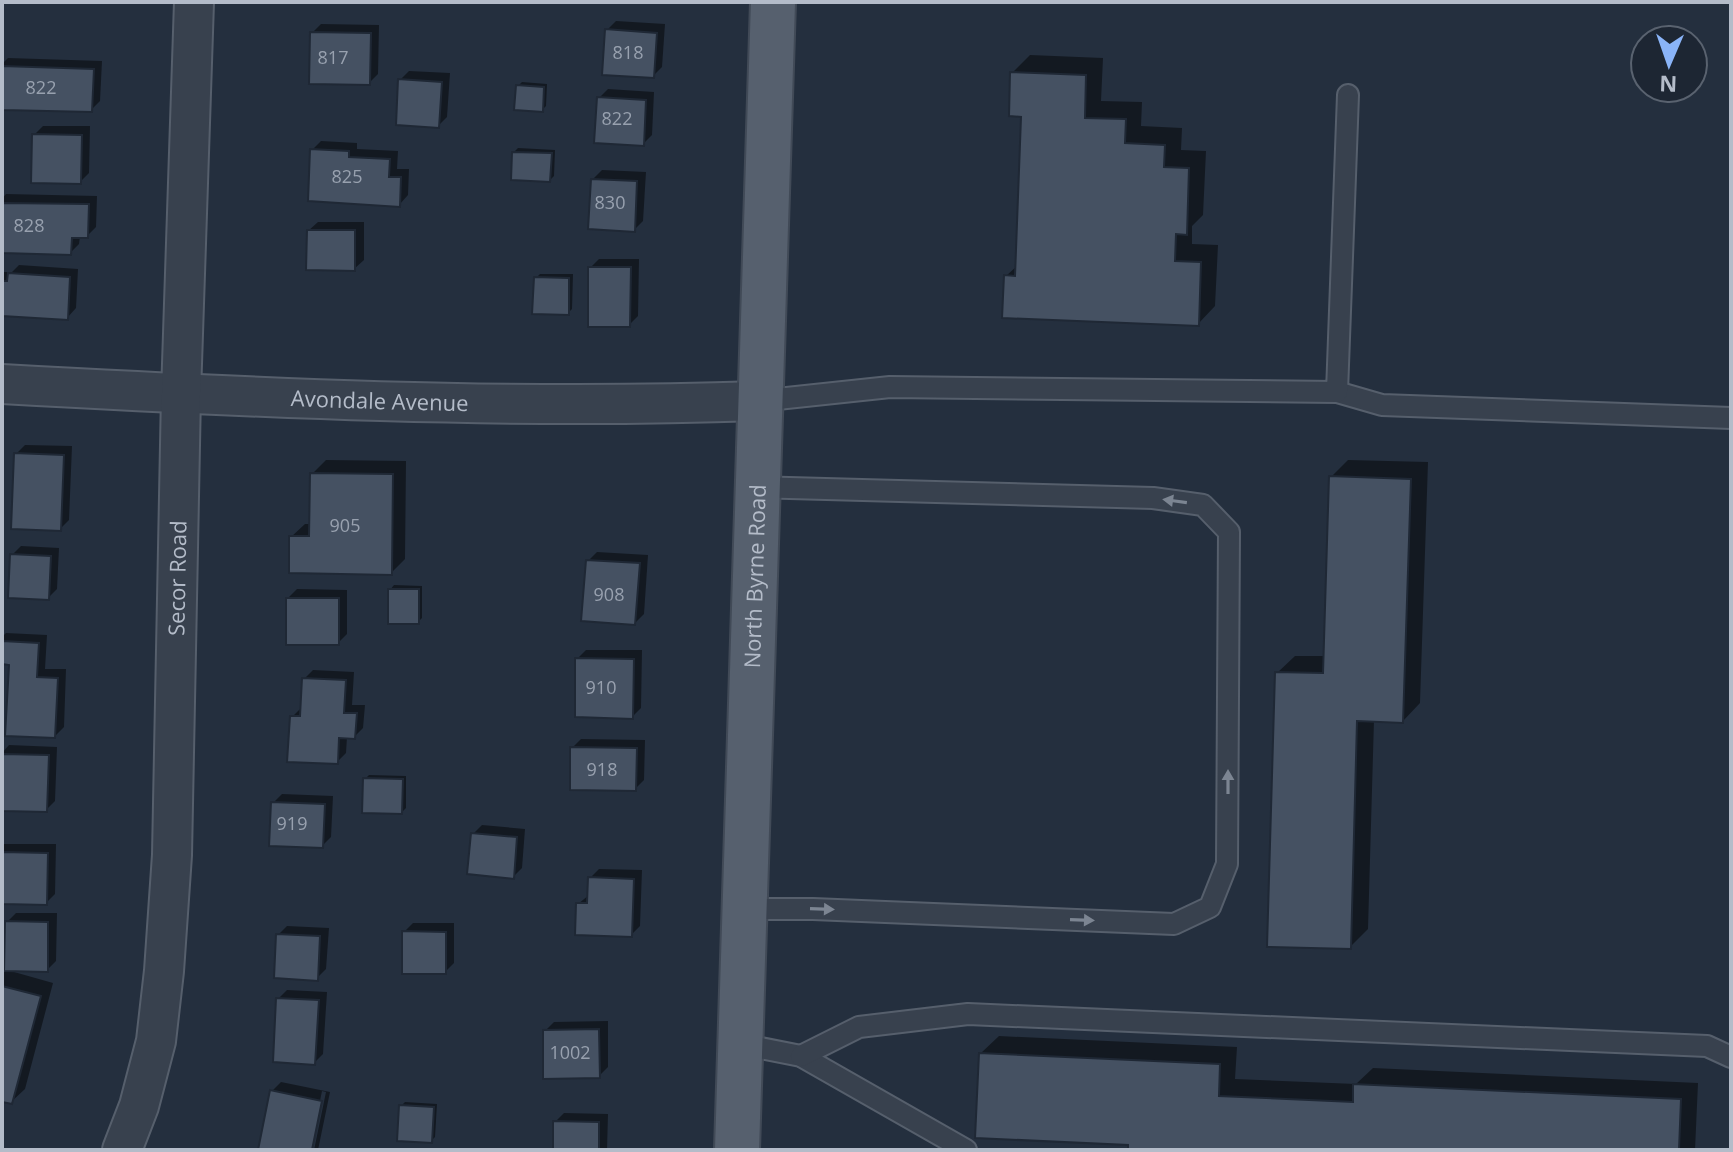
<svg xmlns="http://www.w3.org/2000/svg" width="1733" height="1152" font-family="'Open Sans',sans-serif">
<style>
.shadow{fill:#0007}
.building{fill:#455162;stroke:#1f2835;stroke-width:2}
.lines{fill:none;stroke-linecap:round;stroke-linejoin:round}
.service-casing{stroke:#565f6c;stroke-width:24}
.minor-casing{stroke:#565f6c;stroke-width:42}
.primary-casing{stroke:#414a57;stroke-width:48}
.service{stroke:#38414e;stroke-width:20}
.minor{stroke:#38414e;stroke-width:38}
.primary{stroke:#56606e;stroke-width:44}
.oneway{fill:#7c8592}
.labels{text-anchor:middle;stroke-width:7;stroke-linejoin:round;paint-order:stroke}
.number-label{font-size:18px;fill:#98a1af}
.street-label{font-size:22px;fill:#b4bcc9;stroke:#1d2633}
</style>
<rect width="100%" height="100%" fill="#242f3e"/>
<!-- shadow -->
<g class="shadow">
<path d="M616,21L665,24L662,67L653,76L607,30Z"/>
<path d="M321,24L379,25L378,74L369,83L312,33Z"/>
<path d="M1030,55L1103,58L1101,101L1142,102L1141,126L1182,128L1181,150L1206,151L1203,215L1192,226V244L1218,245L1215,306L1198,324L1006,276L1018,265L1024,115L1012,73Z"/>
<path d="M8,58L102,61L100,101L91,110L2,108V64Z"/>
<path d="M409,71L450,73L447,117L438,126L400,80Z"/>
<path d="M522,82L547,84L546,106L542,110L518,86Z"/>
<path d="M608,89L654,92L652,135L643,144L599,98Z"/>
<path d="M43,126H90L89,173L80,182L34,135Z"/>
<path d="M321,141L357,143V149L398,151L397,169H409L408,195L399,205L312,150Z"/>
<path d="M518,148L555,150L554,176L550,180L514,152Z"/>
<path d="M602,170L646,172L643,221L634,230L593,179Z"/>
<path d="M6,194L97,196L96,227L87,236H80L79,244L70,253L2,251V199Z"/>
<path d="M318,222H364V260L354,269L308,231Z"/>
<path d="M599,259H639L638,316L629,325L590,268Z"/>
<path d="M19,265L78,269L76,308L67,318L2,314V272H12Z"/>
<path d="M540,274H573L572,309L568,313L536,278Z"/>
<path d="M25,445L72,446L69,520L60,529L16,454Z"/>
<path d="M326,460L406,461L405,559L391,573L291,537L305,524H311L312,474Z"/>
<path d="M1348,460L1428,462L1420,703L1403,721L1374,720L1368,929L1350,947L1277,673L1295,656H1325L1331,477Z"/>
<path d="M21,546L59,548L57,589L48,598L12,555Z"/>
<path d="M597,552L648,555L644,614L635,623L588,561Z"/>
<path d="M394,585L422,586V618L418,622L390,590Z"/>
<path d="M297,589L347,590V634L338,643L288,598Z"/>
<path d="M6,633L47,635L45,669H66L64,727L55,736L11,663L2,662V637Z"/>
<path d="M586,650H642L641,708L632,717L577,659Z"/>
<path d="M313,670L354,672L352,705H365L363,728L354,737H347L346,753L337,762L292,717L301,708L304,679Z"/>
<path d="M581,739L645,740L644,780L635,789L572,748Z"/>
<path d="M9,745L57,747L55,801L46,810L2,809V753Z"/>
<path d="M369,775L406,776V808L402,812L365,779Z"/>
<path d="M282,794L333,796L331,837L322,846L273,803Z"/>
<path d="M482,825L525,829L522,868L513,877L473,834Z"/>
<path d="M2,844H56L55,894L46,903L2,902Z"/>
<path d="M599,869L642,870L640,926L631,935L578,904L589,895L590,878Z"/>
<path d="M16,913H57L56,961L47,970H7L53,983L25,1089L11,1102L2,1100V970L6,971L7,922Z"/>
<path d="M413,923H454V963L445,972L404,932Z"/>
<path d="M287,926L329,928L326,969L317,978L278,935Z"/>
<path d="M287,990L327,992L323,1054L314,1063L278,999Z"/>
<path d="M608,1021V1067L599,1076L545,1031L554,1022Z"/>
<path d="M999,1036L1237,1047L1235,1079L1356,1084L1373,1068L1698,1083L1695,1150H1130V1143L981,1053Z"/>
<path d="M281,1082L330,1092L318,1150H314L326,1092L322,1091L310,1150H260L272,1091Z"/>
<path d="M405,1102L437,1104L435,1137L431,1141L401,1106Z"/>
<path d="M564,1113L608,1114L607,1150H555V1122Z"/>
</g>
<!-- building -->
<g class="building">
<path d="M605,29L657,33L654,78L602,75Z"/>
<path d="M310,32L371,33L370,85L309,84Z"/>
<path d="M2,66L94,69L92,112L2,110Z"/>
<path d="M1010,72L1086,75L1085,118L1126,119L1125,143L1165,145L1164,167L1189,168L1187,235L1176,234L1175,261L1201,262L1199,326L1002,318L1004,275L1015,276L1021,117L1009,116Z"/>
<path d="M398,79L442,82L439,128L396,125Z"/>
<path d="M516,85L544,87L543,112L514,110Z"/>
<path d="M597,97L646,100L644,146L594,143Z"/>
<path d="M32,134L82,135L81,184L31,183Z"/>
<path d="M310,149L349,151V157L390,159L389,177H401L400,207L308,201Z"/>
<path d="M512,152L552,153L550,182L511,180Z"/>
<path d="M591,179L637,181L635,232L588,229Z"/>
<path d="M2,203L89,204L88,238H72L71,255L2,253Z"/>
<path d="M307,230H355V271L306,270Z"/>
<path d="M588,267H631L630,327H588Z"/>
<path d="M8,273L70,277L68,320L2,316V281H7Z"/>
<path d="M534,277L569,278V315L532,314Z"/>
<path d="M14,453L64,455L61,531L11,529Z"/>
<path d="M310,473L393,474L392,575L289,573V536H309Z"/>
<path d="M1329,476L1411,479L1403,723L1357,721L1351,949L1267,947L1275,672L1323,673Z"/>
<path d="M10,554L51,556L49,600L8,598Z"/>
<path d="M586,560L640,563L635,625L581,621Z"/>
<rect x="388" y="589" width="31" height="35"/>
<rect x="286" y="598" width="53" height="47"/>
<path d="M2,641L39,643L37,677L58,678L55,738L5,736L9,665L2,664Z"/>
<path d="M575,658L634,659L633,719L575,717Z"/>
<path d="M302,678L346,680L344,713H357L355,739L339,738L338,764L287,762L290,716H300Z"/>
<path d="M570,747L637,748L636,791L570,790Z"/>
<path d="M2,754L49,755L47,812L2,811Z"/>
<path d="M363,778L403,779L402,814L362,813Z"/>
<path d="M271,802L325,804L323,848L269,846Z"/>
<path d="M471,833L517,837L514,879L467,874Z"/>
<path d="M2,852L48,853L47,905L2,904Z"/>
<path d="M588,877L634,879L632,937L575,935L576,903H587Z"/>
<path d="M5,921L48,922V972L4,971Z"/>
<path d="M402,931L446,932V974H402Z"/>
<path d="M276,934L320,936L318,981L274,978Z"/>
<path d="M2,986L41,996L12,1104L2,1102Z"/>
<path d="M276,998L319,1000L315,1065L273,1062Z"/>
<path d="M599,1029L600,1078L543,1079V1030Z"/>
<path d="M979,1053L1220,1064L1219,1096L1353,1102V1084L1681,1099L1679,1150H1128V1145L975,1138Z"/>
<path d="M270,1090L322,1101L312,1150H258Z"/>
<path d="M399,1105L434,1107L432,1143L397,1141Z"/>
<path d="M553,1121L599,1122V1150H553Z"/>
</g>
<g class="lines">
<!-- service casing -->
<g class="service-casing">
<g id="service">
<path d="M1337,392L1382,405L1731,418"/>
<path d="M759,401L890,387L1337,392L1348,95"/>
<path d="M744,909H813L1174,924L1210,907L1227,864L1229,532L1203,505L1153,498L756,487"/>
<path d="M740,1044L801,1056L966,1150"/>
<path d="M801,1056L859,1027L968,1014L1707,1046L1731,1057"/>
</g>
</g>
<!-- minor casing -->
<g class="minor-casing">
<g id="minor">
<path id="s1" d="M2,384C254,398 507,410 759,401"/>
<path id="s2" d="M122,1150L139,1106L156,1041L164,971L172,855L181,394L194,2"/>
</g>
</g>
<!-- primary casing -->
<g class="primary-casing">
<g id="primary">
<path id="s3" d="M737,1150L773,2"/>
</g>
</g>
<!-- service -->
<use href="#service" class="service"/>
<!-- minor -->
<use href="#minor" class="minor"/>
<!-- primary -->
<use href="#primary" class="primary"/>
</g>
<!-- one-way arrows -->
<defs><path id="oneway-solid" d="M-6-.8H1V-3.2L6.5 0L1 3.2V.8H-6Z" transform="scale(2)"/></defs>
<g class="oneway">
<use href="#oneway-solid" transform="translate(1175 501) rotate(-172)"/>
<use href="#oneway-solid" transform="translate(1228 782) rotate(-90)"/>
<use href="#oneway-solid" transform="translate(822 909) rotate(2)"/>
<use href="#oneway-solid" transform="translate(1082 920) rotate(2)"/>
</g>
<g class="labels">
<!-- number labels -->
<g class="number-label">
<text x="628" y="59">818</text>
<text x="333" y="64">817</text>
<text x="41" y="94">822</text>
<text x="617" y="125">822</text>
<text x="347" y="183">825</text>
<text x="610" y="209">830</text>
<text x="29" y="232">828</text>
<text x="345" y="532">905</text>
<text x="609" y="601">908</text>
<text x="601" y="694">910</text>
<text x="602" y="776">918</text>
<text x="292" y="830">919</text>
<text x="570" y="1059">1002</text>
</g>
<!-- street labels -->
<g class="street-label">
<text dy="8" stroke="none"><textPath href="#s1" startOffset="378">Avondale Avenue</textPath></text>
<text dy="8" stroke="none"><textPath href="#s3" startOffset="574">North Byrne Road</textPath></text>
<text dy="8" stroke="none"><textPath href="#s2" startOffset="578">Secor Road</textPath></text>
</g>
</g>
<!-- border -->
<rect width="1733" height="1152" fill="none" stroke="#b4bcc9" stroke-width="8"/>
<!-- north arrow -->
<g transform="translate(1669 64) rotate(182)"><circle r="38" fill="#1d2633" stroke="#59626f" stroke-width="2"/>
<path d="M0-6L14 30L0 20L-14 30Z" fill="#8ab4f8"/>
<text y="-12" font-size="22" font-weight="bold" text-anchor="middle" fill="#b4bcc9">N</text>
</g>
</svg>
